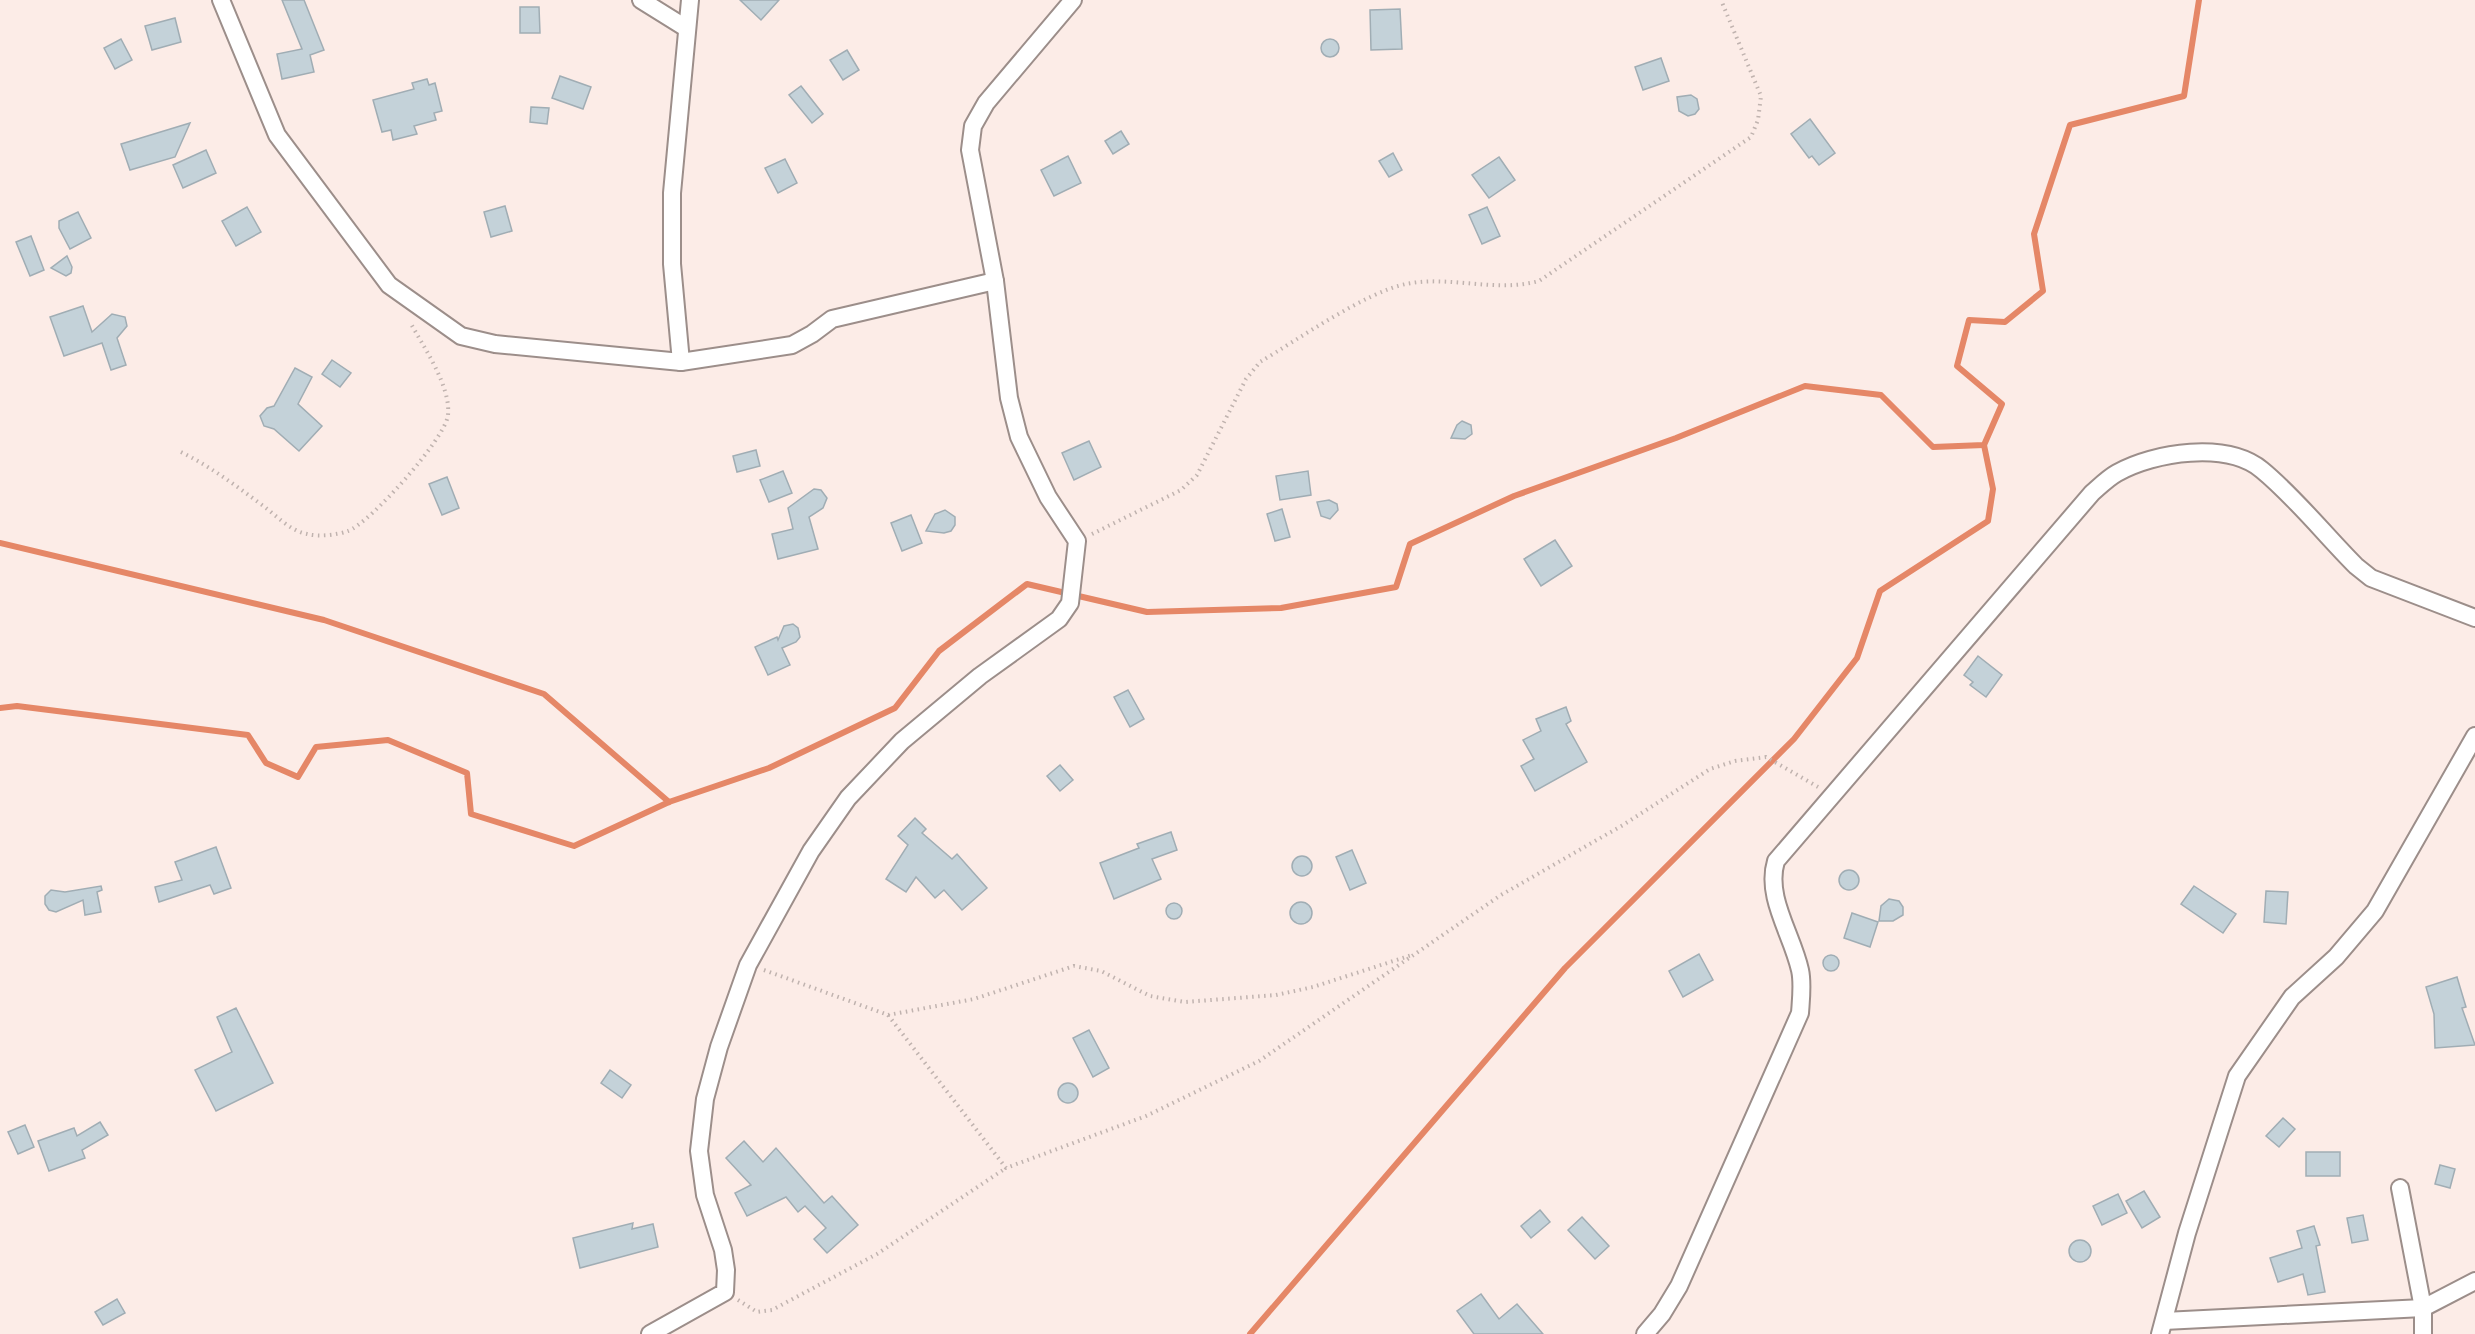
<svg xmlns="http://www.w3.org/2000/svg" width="2475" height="1334" font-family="'Fira Sans',sans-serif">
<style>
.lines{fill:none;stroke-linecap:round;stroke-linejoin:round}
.stream{stroke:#e58767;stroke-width:6}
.building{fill:#c4d2d9;stroke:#a0adb4;stroke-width:1.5}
.minor-casing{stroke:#9c8e8a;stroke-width:20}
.path{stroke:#c0b3af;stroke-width:4;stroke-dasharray:1.5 4.5;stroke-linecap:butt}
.minor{stroke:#fff;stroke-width:16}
</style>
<rect width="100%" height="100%" fill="#fcece7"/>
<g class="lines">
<!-- stream -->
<g class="stream">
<path d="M0,543L324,620L544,694L669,802"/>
<path d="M0,708L17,706L248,735L266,763L298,777L316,747L388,740L467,773L471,814L574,846L669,802L769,768L895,708L939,651L1027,584L1147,612L1281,608L1396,587L1410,544L1514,496L1676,438L1805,386L1881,395L1933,447L1984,445L2002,404L1957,366L1969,320L2005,322L2043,291L2034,234L2070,125L2184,96L2199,0"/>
<path d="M1250,1334L1565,968L1794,739L1857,658L1880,591L1988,521L1993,489L1984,445"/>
</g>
</g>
<!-- building -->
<g class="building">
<path d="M282,0H304L324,50L310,55L314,72L282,79L277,54L302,49Z"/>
<path d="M740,0H779L761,20Z"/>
<path d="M520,7H539L540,33H520Z"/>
<path d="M1400,9L1402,49L1371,50L1370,10Z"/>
<path d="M175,18L181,42L152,50L145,26Z"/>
<circle cx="1330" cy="48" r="9"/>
<path d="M121,39L132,60L115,69L104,48Z"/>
<path d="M847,50L859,70L843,80L830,60Z"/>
<path d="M1661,58L1669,81L1643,90L1635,67Z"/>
<path d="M560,76L591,87L583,109L552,98Z"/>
<path d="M427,79L429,85L435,83L442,111L434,113L436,120L414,126L417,134L393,140L391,130L382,132L373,100L414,89L412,83Z"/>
<path d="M801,86L823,114L812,123L789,95Z"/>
<path d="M1691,95L1697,99L1699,109L1695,114L1688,116L1679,111L1677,97Z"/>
<path d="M531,107L549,108L547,124L530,122Z"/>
<path d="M1810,119L1835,153L1819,165L1812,156L1809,158L1791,134Z"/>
<path d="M190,123L175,157L130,170L121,144Z"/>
<path d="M1121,131L1129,144L1113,154L1105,141Z"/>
<path d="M206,150L216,173L183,188L173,165Z"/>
<path d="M1393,153L1402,170L1389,177L1379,161Z"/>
<path d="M1068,156L1081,183L1054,196L1041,170Z"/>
<path d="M1499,157L1515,180L1489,198L1472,175Z"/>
<path d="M785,159L797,183L778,193L765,168Z"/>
<path d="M505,206L512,231L491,237L484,212Z"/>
<path d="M247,207L261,232L236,246L222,221Z"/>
<path d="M1487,207L1500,236L1482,244L1469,215Z"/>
<path d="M78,212L91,238L70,249L59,228V221Z"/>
<path d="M31,236L44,270L30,276L16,242Z"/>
<path d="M67,256L72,267L71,273L66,276L51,268Z"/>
<path d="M83,306L92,332L112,314L125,317L127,326L117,338L126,365L111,370L102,343L64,356L50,317Z"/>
<path d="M332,360L351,373L340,387L322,374Z"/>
<path d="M295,368L312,377L298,404L322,426L299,451L274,429L264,426L260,416L267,408L274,406Z"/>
<path d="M1462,421L1471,425L1472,434L1465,439L1451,438L1457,425Z"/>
<path d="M1089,441L1101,467L1074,480L1062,453Z"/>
<path d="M756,450L760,466L737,472L733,456Z"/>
<path d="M783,471L792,493L769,502L760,480Z"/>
<path d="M1308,471L1311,495L1280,500L1276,476Z"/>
<path d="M447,477L459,508L442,515L429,484Z"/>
<path d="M814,489L821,490L827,498L823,508L809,517L818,549L778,559L772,534L793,529L788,508Z"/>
<path d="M1329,500L1337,504L1338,510L1330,519L1321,516L1317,502Z"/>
<path d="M1282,509L1290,537L1275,541L1267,514Z"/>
<path d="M945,510L955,517V525L951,531L944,533L926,531L935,514Z"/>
<path d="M911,515L922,543L902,551L891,523Z"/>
<path d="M1555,540L1572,566L1541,586L1524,559Z"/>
<path d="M793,624L798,628L800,637L796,642L782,648L790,665L768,675L755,647L777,637L778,640L784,626Z"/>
<path d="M1978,656L2002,675L1986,697L1970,685L1973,682L1964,675Z"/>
<path d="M1128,690L1144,719L1130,727L1114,697Z"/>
<path d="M1566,707L1571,721L1566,724L1587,762L1535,791L1521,766L1534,759L1523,740L1541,731L1536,719Z"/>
<path d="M1060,765L1073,780L1060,791L1047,776Z"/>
<path d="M915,818L926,829L922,833L952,859L957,854L987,888L962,910L944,890L935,898L916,877L906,892L886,879L908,845L898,836Z"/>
<path d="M1171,832L1177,850L1152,859L1161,879L1114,899L1100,863L1139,848L1137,844Z"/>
<path d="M216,847L231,888L214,894L210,885L159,902L155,887L182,880L175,862Z"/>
<path d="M1352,850L1366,883L1350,890L1336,857Z"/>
<circle cx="1302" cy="866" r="10"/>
<circle cx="1849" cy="880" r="10"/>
<path d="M101,886L102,890L97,892L101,912L85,915L83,900L56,912L49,910L45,904V896L51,890L65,892Z"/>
<path d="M2194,886L2236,914L2223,933L2181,904Z"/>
<path d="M2266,891L2288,892L2286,924L2264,922Z"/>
<path d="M1889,899L1899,901L1903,907V915L1893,921H1879L1881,906Z"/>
<circle cx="1301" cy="913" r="11"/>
<circle cx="1174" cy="911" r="8"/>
<path d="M1852,913L1878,922L1870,947L1844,938Z"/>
<path d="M1699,954L1713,980L1683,997L1669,971Z"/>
<circle cx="1831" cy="963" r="8"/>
<path d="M2457,977L2466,1007L2462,1008L2475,1045L2435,1048L2434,1014L2426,987Z"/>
<path d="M236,1008L273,1083L216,1111L195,1070L232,1052L217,1017Z"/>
<path d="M1089,1030L1109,1068L1093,1077L1073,1038Z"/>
<path d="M610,1070L631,1085L622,1098L601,1083Z"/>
<circle cx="1068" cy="1093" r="10"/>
<path d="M2283,1118L2295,1129L2279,1147L2266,1136Z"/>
<path d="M100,1122L108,1135L82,1150L85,1158L49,1171L38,1141L74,1128L77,1136Z"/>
<path d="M25,1125L34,1147L18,1154L8,1132Z"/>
<path d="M744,1141L763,1162L776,1148L824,1203L832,1196L858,1225L827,1253L814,1239L826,1228L805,1206L798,1212L786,1197L747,1216L735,1193L751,1185L726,1158Z"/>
<rect x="2306" y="1152" width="34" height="24"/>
<path d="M2440,1165L2455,1169L2450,1188L2435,1184Z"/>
<path d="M2144,1191L2160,1217L2142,1228L2126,1201Z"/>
<path d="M2118,1194L2127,1213L2102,1225L2093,1206Z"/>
<path d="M1540,1210L1550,1222L1531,1238L1521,1226Z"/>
<path d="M2363,1215L2368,1240L2352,1243L2347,1218Z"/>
<path d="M1582,1217L1609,1246L1595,1259L1568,1230Z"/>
<path d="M633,1223L632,1229L653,1224L658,1247L580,1268L573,1238Z"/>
<path d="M2314,1226L2320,1245L2316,1246L2325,1292L2308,1295L2303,1274L2278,1282L2270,1258L2302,1248L2297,1231Z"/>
<circle cx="2080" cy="1251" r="11"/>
<path d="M1481,1294L1499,1319L1517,1304L1543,1334H1474L1457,1311Z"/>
<path d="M117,1299L125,1313L103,1325L95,1312Z"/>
</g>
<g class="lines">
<!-- minor casing -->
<g class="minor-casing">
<g id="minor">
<path d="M221,0L277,135L389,285L461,336L495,344L681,362L792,345L812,334L832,319L995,281"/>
<path d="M641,0L686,28"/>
<path d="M681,362L672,264V193L690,0"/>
<path d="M2400,1188L2423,1308V1334"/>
<path d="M2164,1321L2423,1308L2475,1281"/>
<path d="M650,1334L725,1292L726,1270L723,1250L705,1195L699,1151L705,1099L719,1047L748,965L811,851L848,798L902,741L980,676L1059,619L1070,603L1077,541L1048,497L1019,437L1009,398L995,281L970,150L973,126L986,103L1073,0"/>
<path d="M1645,1334L1662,1314L1679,1286L1800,1013C1801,999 1803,983 1800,970C1792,934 1765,897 1776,861L2092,493C2100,486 2108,478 2117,473C2154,452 2227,441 2262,470C2296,498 2325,535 2356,566L2371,578L2475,618"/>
<path d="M2160,1334L2187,1233L2237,1076L2292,997L2336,957L2375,911L2475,736"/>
</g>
</g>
<!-- path -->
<g class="path">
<path d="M181,452C211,467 235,485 262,505C276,515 290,531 307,534C319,537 337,535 348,531C370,523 446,438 448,415C451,386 423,346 410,322"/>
<path d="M1092,534L1181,490L1197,475L1246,379L1260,362C1297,340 1366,292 1406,284C1450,275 1495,293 1539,281L1751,137L1758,120L1761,96L1721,0"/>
<path d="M764,970L888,1015L974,999L1074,966L1101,971L1150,996L1185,1002L1276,995L1313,987L1412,955"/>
<path d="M888,1015L1006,1168L1146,1116L1259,1061L1501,895L1623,825L1710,769L1735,761L1766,757L1818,787"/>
<path d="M738,1300L757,1312L772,1310L877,1254L1006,1168"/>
</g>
<!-- minor -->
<use href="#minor" class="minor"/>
</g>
</svg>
